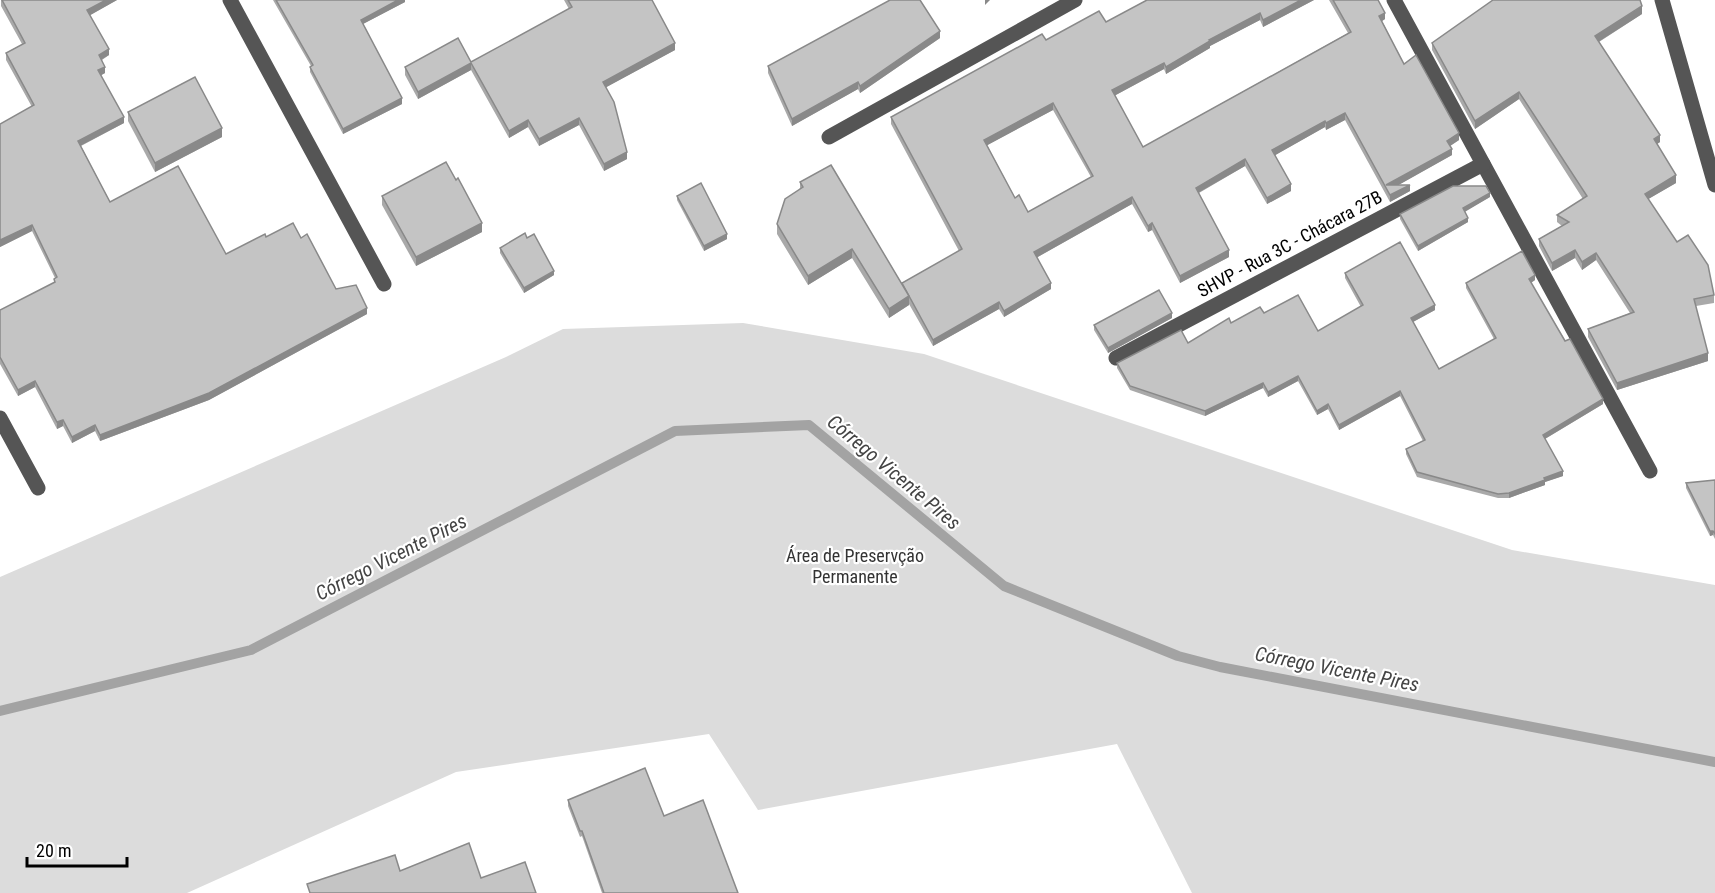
<svg xmlns="http://www.w3.org/2000/svg" width="1715" height="893" font-family="'Roboto Condensed',sans-serif">
<style>
.green{fill:#dcdcdc}
.lines{fill:none;stroke-linecap:round;stroke-linejoin:round}
.stream{stroke:#a3a3a3;stroke-width:10}
.minor{stroke:#555;stroke-width:15}
.wall{fill:#a9a9a9;fill-rule:evenodd}
.shaded-wall{fill:#898989}
.building{fill:#c4c4c4;stroke:#898989;stroke-width:1.5;fill-rule:evenodd}
.labels{text-anchor:middle;stroke-width:4.5;stroke-linejoin:round;paint-order:stroke}
.street-label{font-size:18px;fill:#000;stroke:#fff}
.park-label{font-size:18px;fill:#333;stroke:#fff}
.water-label{font-size:20px;font-style:italic;fill:#444;stroke:#fff}
</style>
<rect width="100%" height="100%" fill="#fff"/>
<!-- green -->
<path class="green" d="M743,323L924,354L1512,550L1715,585V893H1192L1117,744L758,810L709,734L456,772L187,893H0V577L506,357L563,329Z"/>
<g class="lines">
<!-- stream -->
<path class="stream" d="M0,711L251,650L675,431L809,425L1004,586L1178,656L1220,667L1715,762"/>
<!-- minor -->
<g class="minor">
<path d="M230,0L384,284"/>
<path d="M1394,0L1650,471"/>
<path d="M1662,0L1715,185"/>
<path d="M829,137L1075,0"/>
<path d="M1116,358L1483,164"/>
<path d="M0,418L38,488"/>
</g>
</g>
<!-- wall -->
<g class="wall">
<path d="M1,0H117L90,15L109,55L102,60L105,73L101,75L124,123L81,146L110,202L226,254L266,237L301,238L336,289L367,314L209,400L100,441L95,431L72,443L63,426L57,429L35,387L18,396L0,364V310L54,283V279L55,278L32,231L0,247V124L32,107L6,60V53L22,44L1,6Z"/>
<path d="M273,0H405V2L363,24L402,104L343,134L310,72V67L311,66Z"/>
<path d="M564,0H652L675,50L606,87L627,159L604,171L579,125L539,146L528,127L509,138L471,70L418,99L405,75V67L471,62L569,9Z"/>
<path d="M1147,0H1314L1263,27L1260,20L1210,46V48L1166,74L1164,69L1114,96L1143,147L1348,33L1329,0H1378L1385,19L1382,21L1404,64L1459,140L1450,146L1452,155L1398,185L1410,191L1390,202L1345,120L1326,130L1325,127L1275,155L1291,191L1267,204L1245,166L1199,193L1229,257L1180,283L1152,230L1148,232L1132,204L1036,258L1051,289L1004,317L999,309L933,346L909,304V305L889,318L852,258L808,285L777,234V224L800,188V182L902,283L959,251L891,124V117L1046,40L1106,22ZM1053,110L1091,177L1028,212L1015,198L987,145Z"/>
<path d="M1642,14L1599,42L1660,142L1657,144L1676,183L1648,199L1677,242L1714,295V303L1696,306L1708,361L1617,390L1588,337V329L1630,313L1596,260L1582,270L1575,258L1552,271L1539,246V239L1562,226L1557,222V215L1583,199L1519,99L1475,129L1432,50V43Z"/>
<path d="M940,38L860,93L858,89L792,126L768,73V66Z"/>
<path d="M128,112L222,137L155,172L128,121Z"/>
<path d="M382,196L482,232L416,266L382,205Z"/>
<path d="M677,196L727,239L704,251L677,200Z"/>
<path d="M1490,197L1465,211L1468,222L1418,251L1400,219V214Z"/>
<path d="M527,238L554,275L524,293L500,253V248Z"/>
<path d="M1345,273L1435,310L1413,322L1439,369L1494,339L1466,288V283L1535,280L1531,283L1603,404L1545,439L1563,476L1545,482V485L1509,498H1498L1417,477L1406,454V449L1423,441L1400,396L1339,430L1328,409L1317,415L1298,381L1268,397L1263,388L1205,416L1130,390L1117,368V363L1188,343L1231,323L1264,313L1318,331L1361,307L1345,278Z"/>
<path d="M1172,318L1108,353L1094,330V325Z"/>
<path d="M1715,480V539L1713,535L1710,536L1686,488V483Z"/>
<path d="M568,800L664,816L738,893H602L582,836L580,837L568,806Z"/>
</g>
<!-- shaded-wall -->
<g class="shaded-wall">
<path d="M106,0H117L87,17V10Z"/>
<path d="M398,0H405V2L361,25V20Z"/>
<path d="M985,0H990L985,5Z"/>
<path d="M1301,0H1314L1263,27V20Z"/>
<path d="M1642,6V14L1595,44V36Z"/>
<path d="M1260,13V20L1210,46V48L1166,74V67L1209,40Z"/>
<path d="M1385,13V19L1379,23V16Z"/>
<path d="M940,31V38L860,93V86Z"/>
<path d="M675,43V50L603,89V82Z"/>
<path d="M109,49V55L99,61V55Z"/>
<path d="M471,63V70L418,99V92Z"/>
<path d="M1164,63V69L1112,97V90Z"/>
<path d="M105,67V73L98,77V70Z"/>
<path d="M858,82V89L792,126V119Z"/>
<path d="M1519,92V99L1475,129V121Z"/>
<path d="M402,98V104L343,134V129Z"/>
<path d="M1053,103V110L984,147V140Z"/>
<path d="M1345,113V120L1326,130V123Z"/>
<path d="M124,117V123L78,147V141Z"/>
<path d="M579,118V125L539,146V139Z"/>
<path d="M528,120V127L509,138V131Z"/>
<path d="M1325,121V127L1272,157V150Z"/>
<path d="M222,128V137L155,172V163Z"/>
<path d="M1459,133V140L1447,148V141Z"/>
<path d="M1660,135V142L1654,146V139Z"/>
<path d="M1452,149V155L1388,191L1386,185Z"/>
<path d="M627,152V159L604,171V164Z"/>
<path d="M1245,159V166L1196,194V188Z"/>
<path d="M1676,175V183L1645,201V194Z"/>
<path d="M1291,184V191L1267,204V198Z"/>
<path d="M1410,185V191L1390,202V195Z"/>
<path d="M1490,193V197L1463,213V208Z"/>
<path d="M1132,197V204L1034,259V252Z"/>
<path d="M1468,218V222L1418,251V246Z"/>
<path d="M482,223V232L416,266V257Z"/>
<path d="M1152,223V230L1148,232V226Z"/>
<path d="M32,225V231L0,247V240Z"/>
<path d="M727,234V239L704,251V246Z"/>
<path d="M852,249V258L808,285V276Z"/>
<path d="M1229,250V257L1180,283V276Z"/>
<path d="M1575,250V258L1552,271V263Z"/>
<path d="M1596,253V260L1582,270V262Z"/>
<path d="M554,271V275L524,293V288Z"/>
<path d="M1535,275V280L1529,284V279Z"/>
<path d="M1051,283V289L1004,317V311Z"/>
<path d="M909,296V305L889,318V309Z"/>
<path d="M999,302V309L933,346V340Z"/>
<path d="M1435,305V310L1411,323V318Z"/>
<path d="M367,308V314L209,400L100,441V435Z"/>
<path d="M1172,313V318L1108,353V348Z"/>
<path d="M1708,353V361L1617,390V383Z"/>
<path d="M1298,376V381L1268,397V392Z"/>
<path d="M35,381V387L18,396V390Z"/>
<path d="M1263,383V388L1205,416V411Z"/>
<path d="M1400,391V396L1339,430V425Z"/>
<path d="M1603,399V404L1543,440V435Z"/>
<path d="M1328,404V409L1317,415V411Z"/>
<path d="M63,420V426L57,429V422Z"/>
<path d="M95,425V431L72,443V437Z"/>
<path d="M1563,471V476L1545,482V485L1509,498V493L1544,478Z"/>
<path d="M1710,531H1713V535L1710,536Z"/>
</g>
<!-- building -->
<g class="building">
<path d="M2,0H106L87,10L109,49L99,55L105,67L98,70L124,117L78,141L110,202L178,166L226,254L265,234L266,237L293,223L301,238L307,234L336,289L356,285L367,308L209,393L100,435L95,425L72,437L63,420L57,422L35,381L18,390L0,357V310L55,282L54,279L57,277L32,225L0,240V124L34,105L6,53L25,43Z"/>
<path d="M276,0H398L361,20L402,98L343,129L310,67L313,65Z"/>
<path d="M568,0H652L675,43L603,82L614,102L627,152L604,164L579,118L539,139L528,120L509,131L471,63L418,92L405,67L458,38L471,62L572,7Z"/>
<path d="M890,0H920L940,31L860,86L858,82L792,119L768,66Z"/>
<path d="M1147,0H1301L1263,20L1260,13L1209,40L1210,41L1166,67L1164,63L1112,90L1143,147L1351,32L1333,0H1378L1385,13L1379,16L1404,64L1416,55L1459,133L1447,141L1452,149L1386,185H1410L1390,195L1345,113L1326,123L1325,121L1272,150L1291,184L1267,198L1245,159L1196,188L1229,250L1180,276L1152,223L1148,226L1132,197L1034,252L1051,283L1004,311L999,302L933,340L902,283L962,249L891,117L1042,34L1046,40L1099,11L1106,22ZM1053,103L1093,176L1028,212L1019,195L1015,198L984,140Z"/>
<path d="M1493,0H1640L1642,6L1595,36L1660,135L1654,139L1676,175L1645,194L1677,242L1688,235L1708,265L1714,295L1694,299L1708,353L1617,383L1588,329L1634,312L1596,253L1582,262L1575,250L1552,263L1539,239L1569,222L1557,215L1587,196L1519,92L1475,121L1432,43Z"/>
<path d="M195,77L222,128L155,163L128,112Z"/>
<path d="M446,162L456,180L458,178L482,223L416,257L382,196Z"/>
<path d="M831,165L909,296L889,309L852,249L808,276L777,224L785,199L803,187L800,182Z"/>
<path d="M701,183L727,234L704,246L677,196Z"/>
<path d="M1453,186H1486L1490,193L1463,208L1468,218L1418,246L1400,214Z"/>
<path d="M525,233L527,238L534,234L554,271L524,288L500,248Z"/>
<path d="M1400,242L1435,305L1411,318L1439,369L1496,338L1466,283L1522,251L1535,275L1529,279L1565,341L1570,339L1603,399L1543,435L1563,471L1544,478L1545,480L1509,493L1498,494L1417,472L1406,449L1425,440L1400,391L1339,425L1328,404L1317,411L1298,376L1268,392L1263,383L1205,411L1130,386L1117,363L1181,330L1188,343L1229,318L1231,323L1260,307L1264,313L1298,295L1318,331L1363,305L1345,273Z"/>
<path d="M1159,290L1172,313L1108,348L1094,325Z"/>
<path d="M1715,480V534L1713,531H1710L1686,483Z"/>
<path d="M645,768L664,816L703,800L738,893H604L582,831H580L568,800Z"/>
<path d="M469,843L481,878L525,862L536,893H310L307,884L395,855L400,871Z"/>
</g>
<g class="labels">
<!-- street labels -->
<g class="street-label">
<text transform="translate(1290 244) rotate(-28)" y="6">SHVP - Rua 3C - Chácara 27B</text>
</g>
<!-- park labels -->
<g class="park-label">
<text x="855" y="562">Área de Preservção<tspan x="855" dy="21">Permanente</tspan></text>
</g>
<!-- water labels -->
<g class="water-label">
<text transform="translate(894 472) rotate(40)" y="7">Córrego Vicente Pires</text>
<text transform="translate(391 557) rotate(-27)" y="7">Córrego Vicente Pires</text>
<text transform="translate(1337 669) rotate(11)" y="7">Córrego Vicente Pires</text>
</g>
</g>
<!-- scale -->
<path d="M27 857v9h100v-9" fill="none" stroke="#000000" stroke-width="3"/>
<text x="36" y="857" font-size="18" fill="#000000" stroke="#ffffff" stroke-width="4.5" paint-order="stroke">20 m</text>
</svg>
